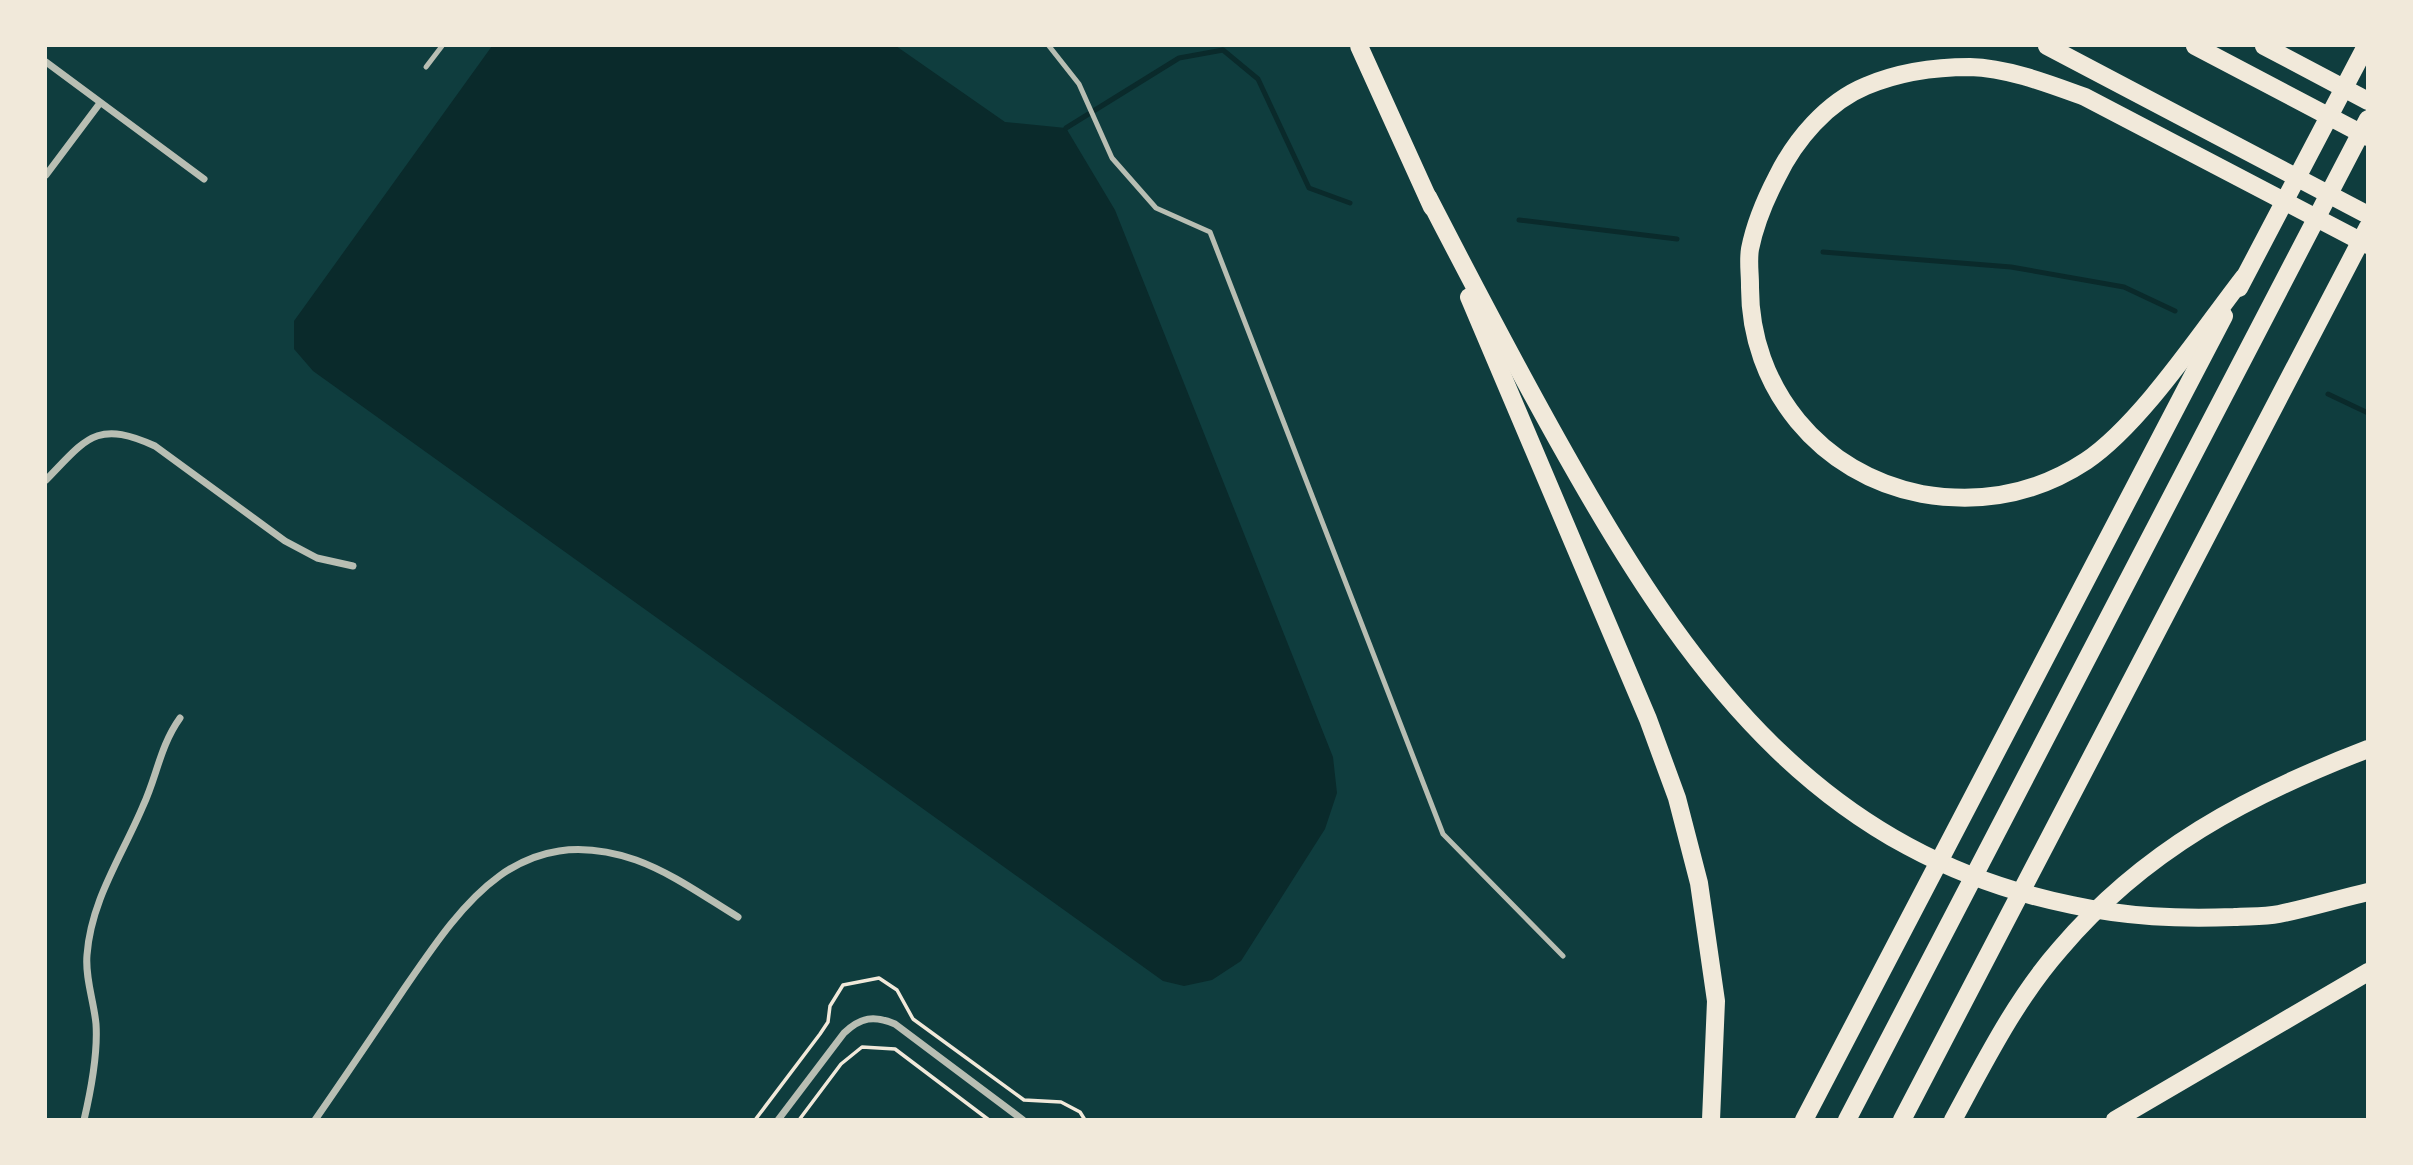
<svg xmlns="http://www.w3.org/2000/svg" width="2413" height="1165" font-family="Figtree,sans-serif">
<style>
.water{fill:#0a2a2b}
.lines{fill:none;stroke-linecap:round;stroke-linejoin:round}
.stream{stroke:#0a2a2b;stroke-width:5}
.path{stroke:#f1e9da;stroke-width:3.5}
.service{stroke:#b8beb3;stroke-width:5}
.minor{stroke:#b8beb3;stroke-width:7}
.motorway{stroke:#f1e9da;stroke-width:18}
</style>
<rect width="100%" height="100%" fill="#0f3d3e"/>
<!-- water -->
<path class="water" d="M492,46H896L1005,122L1066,128L1115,210L1333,757L1337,793L1325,829L1241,961L1212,980L1184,986L1163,981L313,371L294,349V321Z"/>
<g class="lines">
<!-- stream -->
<g class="stream">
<path d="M1066,128L1179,58L1223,50L1258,79L1309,188L1350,203"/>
<path d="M1519,220L1677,239"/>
<path d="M1823,252L2011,267L2124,287L2175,311"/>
<path d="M2328,394L2368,413"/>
</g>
<!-- path -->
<g class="path">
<path d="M755,1120L820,1034L828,1022L830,1006L843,985L879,978L897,990L913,1019L1024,1100L1061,1102L1080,1112L1085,1120"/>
<path d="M799,1120L841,1064L862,1047L895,1049L989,1120"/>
</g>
<!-- service -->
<g class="service">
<path d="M1049,46L1079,84L1112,158L1156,208L1210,232L1443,834L1563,956"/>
<path d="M426,67L442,46"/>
</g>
<!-- minor -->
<g class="minor">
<path d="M46,62L204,179"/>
<path d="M46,175L100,103"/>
<path d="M46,480C86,439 96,419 155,446L285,541L317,558L353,566"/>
<path d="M84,1120C91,1090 98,1054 96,1024C94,1002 85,978 87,955C91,900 122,856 143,806C157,776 160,746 180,718"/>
<path d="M315,1120C345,1077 373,1035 402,992C461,906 516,819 636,860C672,873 705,897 738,917"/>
<path d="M778,1120L844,1033C861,1017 874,1015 895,1024L1023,1120"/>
</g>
<!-- motorway -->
<g class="motorway">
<path d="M1359,46L1432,207"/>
<path d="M2047,46L2368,215"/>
<path d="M2195,46L2368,137"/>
<path d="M2264,46L2368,101"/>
<path d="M1428,197C1477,292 1526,386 1579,478C1697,684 1826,855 2072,905C2127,917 2178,919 2234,917C2249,916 2264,917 2279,914C2309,908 2338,899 2368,892"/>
<path d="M2244,277C2202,331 2141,424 2086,461C2036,494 1981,504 1922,494C1821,475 1749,388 1750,285C1750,273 1748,261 1750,249C1755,224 1765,200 1777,177C1795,140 1827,102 1866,86C1899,72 1934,67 1970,67C2008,68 2049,84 2085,97L2368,245"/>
<path d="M2239,288L2366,46"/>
<path d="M1469,297L1648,719L1677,798L1699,883L1716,1001L1711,1120"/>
<path d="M1804,1120L2224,316"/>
<path d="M1847,1120L2368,119"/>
<path d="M1902,1120L2368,227"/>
<path d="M1953,1120C1985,1061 2016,999 2060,949C2144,850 2248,795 2368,749"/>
<path d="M2115,1120L2368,972"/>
</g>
</g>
<!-- border -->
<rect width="2413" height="1165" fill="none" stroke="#f1e9da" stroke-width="94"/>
</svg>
